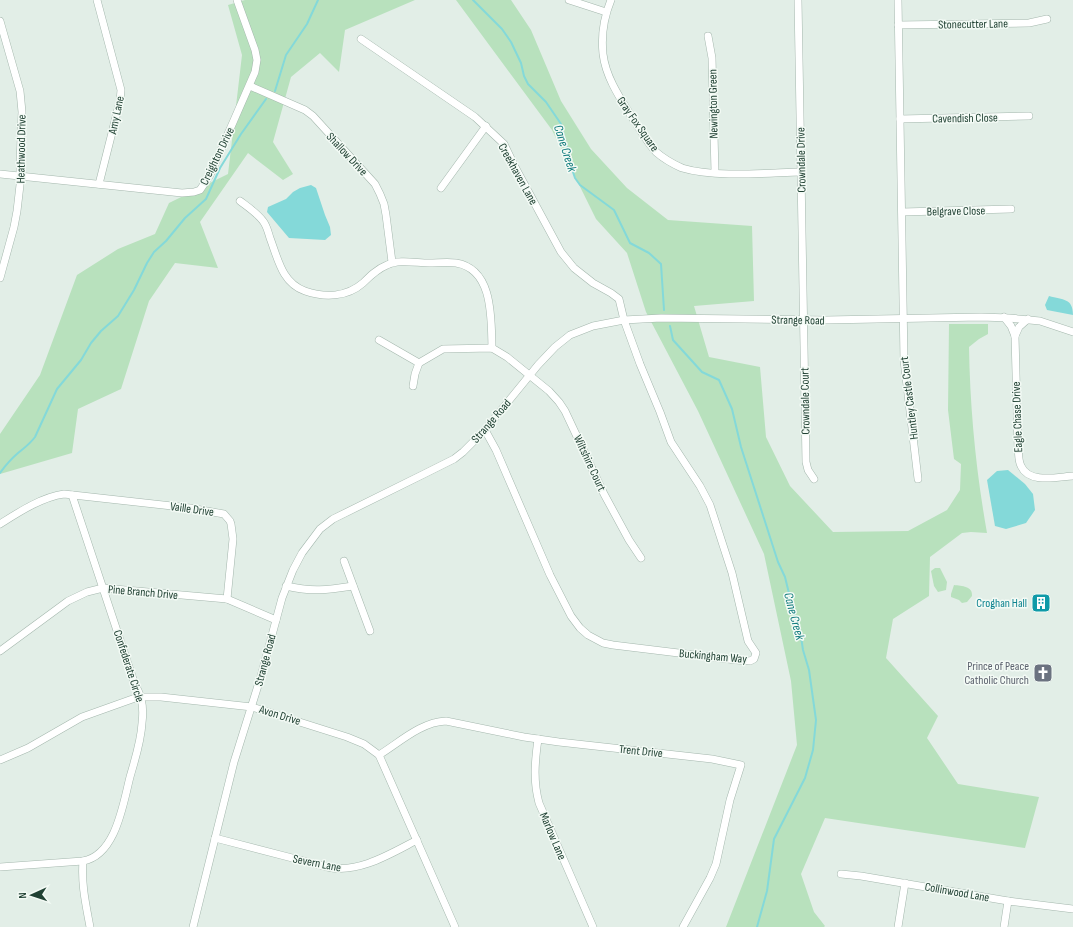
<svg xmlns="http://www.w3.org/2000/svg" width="1073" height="927" font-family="'Sofia Sans Condensed',sans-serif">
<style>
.green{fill:#b8e1bd}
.water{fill:#84d9d9}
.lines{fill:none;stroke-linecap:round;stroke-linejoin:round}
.stream{stroke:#84d9d9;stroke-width:2}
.street-casing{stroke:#a4b7ad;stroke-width:8}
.street{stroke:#fff;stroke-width:7}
.labels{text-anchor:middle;stroke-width:3;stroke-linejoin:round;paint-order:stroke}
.street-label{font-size:12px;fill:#204133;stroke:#f3faf5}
.culture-label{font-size:12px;fill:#0d838f;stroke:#f3faf5;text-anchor:end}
.worship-label{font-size:12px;fill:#5b616d;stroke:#f3faf5;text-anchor:end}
.water-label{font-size:13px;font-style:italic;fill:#137d7e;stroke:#f3faf5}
</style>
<rect width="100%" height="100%" fill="#e2eee7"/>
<!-- green -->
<g class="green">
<path d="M245,0H415L345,30L339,72L320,53L291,77L273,142L293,174L283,180L248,153L200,222L218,268L175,263L149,301L121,389L78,409L72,453L0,474V434L40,375L77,275L118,249L155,234L169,203L228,174L242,55L228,5Z"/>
<path d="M456,0H511L531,30L561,101L591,149L627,188L668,220L752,226L754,301L694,306L709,357L760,367L766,437L790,486L833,532L908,531L947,510L960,490L961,464L954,459L948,410L949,324H988V334L979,339L969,347C970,409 976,471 987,533L971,532L962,533L930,557L929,596L893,619L886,658L938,716L927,738L958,784L1039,797L1025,848L825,818L801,874L814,912L825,926L824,927H726L797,745L791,681L764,554L698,411L646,312L627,253L596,219L552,130Z"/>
<path d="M935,568H940L947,582L946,590L938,592L934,586L931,571Z"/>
<path d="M954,585C962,586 973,586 972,596L967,602L962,603L959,600L951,597V594Z"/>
</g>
<!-- water -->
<g class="water">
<path d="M311,185L316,188L325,215L330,227L331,235L325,240L289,238L267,212L268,207L286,199L293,192L300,188Z"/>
<path d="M1049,296C1063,300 1073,298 1073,315L1047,310L1045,305Z"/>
<path d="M1008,470L1025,484L1033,494L1035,510L1026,523L1006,529L995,526L987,480L997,471Z"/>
</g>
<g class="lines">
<!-- stream -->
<g class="stream">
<path d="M473,0L502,29L511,42L521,63L524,76L528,84L546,102L561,124L572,169L575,178L580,185L614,210L630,243L649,253L661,264L664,310"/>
<path d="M275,91L286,55L307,24L318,0"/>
<path d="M670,326L673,340L702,372L719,380L732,409L741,447L778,562L785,577L795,618L800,630L803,650L809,670L816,720L813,750L805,778L774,839L767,891L757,927"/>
<path d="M0,473C5,466 11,459 18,453C24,448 30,444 35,437L57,389L81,360L91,343L101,331L118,316L134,290L147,263L154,252L166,241L185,218L206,199L220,168L241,134L266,99"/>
</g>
<!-- street casing -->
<g class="street-casing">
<g id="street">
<path d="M97,0L121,90L120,101L99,184"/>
<path d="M569,0L606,12"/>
<path d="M611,0C604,17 601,35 603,54C606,79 622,101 635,122C642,132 648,144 656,152C664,159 673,164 682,168C715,178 766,173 801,172"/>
<path d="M798,0L806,462L808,470L814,479"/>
<path d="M898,0L904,360L918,479"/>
<path d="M0,21L20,91L22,112L20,164V185L17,211L14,227L0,278"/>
<path d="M898,25L1029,23L1047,19"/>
<path d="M708,36L712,58L715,172"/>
<path d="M361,39L475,117L504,144L515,167L561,252L574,268L593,283L611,293L619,299L624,320L640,364L660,412L671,442L700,486L710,505L732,573L748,641L756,653L754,659L750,661L736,660L613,645L603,643L588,635L580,628L571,616L550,575L496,450L485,430"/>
<path d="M250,86L305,110L313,116L375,184L380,194L384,204L386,215L392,262"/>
<path d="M900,119L1029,116"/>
<path d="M0,174L182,193L194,192L200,190L210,175L255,72L257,60L255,50L237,0"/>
<path d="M441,188L486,126"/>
<path d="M240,201C248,207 257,213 263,221C267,226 268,232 270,238C278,259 282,283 305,291C325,298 347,297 363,283C370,276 377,269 387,265C399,259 416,263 429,263C438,263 448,262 456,263C494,269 491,320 492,348"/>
<path d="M902,212L1011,209"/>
<path d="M1004,317L1011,326L1015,336L1018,448C1019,454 1018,460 1021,466C1029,484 1057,477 1073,476"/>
<path d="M1015,336L1019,327L1028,319"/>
<path d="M379,340L419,363"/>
<path d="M413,386L415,374L419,363L443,349L492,348L507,357L549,391L559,402L565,411L604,494L629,540L641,558"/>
<path d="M0,524C19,512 42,497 64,494L190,508L224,514L230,521L231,524L233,539L227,599"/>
<path d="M344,561L370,631"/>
<path d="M286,586C312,592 327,590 353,586"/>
<path d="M0,651L68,601L87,592L103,588L227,599L276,620"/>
<path d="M538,739C535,761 533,781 539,803L593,927"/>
<path d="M379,755C400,742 421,722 446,721L524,737L559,742L712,759L741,765L730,800L716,864L710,878L683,927"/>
<path d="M0,760L28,748L82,717L138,697H161L252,707L347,737L364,744L379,755L455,927"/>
<path d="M215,838L327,867C358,874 390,854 417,840"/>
<path d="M83,861C81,884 86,905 90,927"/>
<path d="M0,867L83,861C116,855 123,804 130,777C135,759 141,742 142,723C143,715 143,706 141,699C140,693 136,687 134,682L72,495"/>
<path d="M841,874L861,876L1008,901L1073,909"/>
<path d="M193,927L234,762L261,676L282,598L293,570L302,553L320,529L333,519L424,474L454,459L463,452L485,430L538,365L555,347L570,335L593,326L624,320L661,318L826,320L981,317L1009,318L1040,321L1073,332"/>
<path d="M898,927L905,883"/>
<path d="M1004,927L1008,901"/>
</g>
</g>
<!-- street -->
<use href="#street" class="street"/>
</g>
<!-- icons -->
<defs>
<g id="building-square" transform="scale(1)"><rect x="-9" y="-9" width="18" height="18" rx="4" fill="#0f9aa8" stroke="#f3faf5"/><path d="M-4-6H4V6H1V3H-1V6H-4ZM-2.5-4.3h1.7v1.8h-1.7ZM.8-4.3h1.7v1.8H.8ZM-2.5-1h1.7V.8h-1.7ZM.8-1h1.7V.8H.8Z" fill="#fff"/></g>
<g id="church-square" transform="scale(1)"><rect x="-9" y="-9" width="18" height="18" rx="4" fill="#6b7280" stroke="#f3faf5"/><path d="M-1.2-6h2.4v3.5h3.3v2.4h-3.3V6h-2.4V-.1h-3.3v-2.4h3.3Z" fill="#fff"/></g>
</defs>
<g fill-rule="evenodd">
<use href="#building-square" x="1041" y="603"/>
<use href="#church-square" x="1043" y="673"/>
</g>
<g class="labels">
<!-- street labels -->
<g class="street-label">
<text transform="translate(973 24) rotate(-1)" y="4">Stonecutter Lane</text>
<text transform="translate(713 104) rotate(-91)" y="4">Newington Green</text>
<text transform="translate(116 115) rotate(-78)" y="4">Amy Lane</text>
<text transform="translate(965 118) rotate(-1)" y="4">Cavendish Close</text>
<text transform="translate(638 124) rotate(55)" y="4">Gray Fox Square</text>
<text transform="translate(21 149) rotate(-89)" y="4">Heathwood Drive</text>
<text transform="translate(347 154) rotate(47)" y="4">Shallow Drive</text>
<text transform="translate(217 156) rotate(-64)" y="4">Creighton Drive</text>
<text transform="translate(801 160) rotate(-91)" y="4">Crowndale Drive</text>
<text transform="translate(518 174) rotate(61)" y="4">Creekhaven Lane</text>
<text transform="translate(956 211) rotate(-1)" y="4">Belgrave Close</text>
<text transform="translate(798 320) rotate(1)" y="4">Strange Road</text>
<text transform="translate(909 398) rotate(-97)" y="4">Huntley Castle Court</text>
<text transform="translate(805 401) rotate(-91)" y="4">Crowndale Court</text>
<text transform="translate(1017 417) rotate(-92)" y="4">Eagle Chase Drive</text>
<text transform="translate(491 421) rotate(-49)" y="4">Strange Road</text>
<text transform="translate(590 463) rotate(65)" y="4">Wiltshire Court</text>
<text transform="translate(192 509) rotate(8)" y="4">Vaille Drive</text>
<text transform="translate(143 592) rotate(5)" y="4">Pine Branch Drive</text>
<text transform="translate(713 656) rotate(5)" y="4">Buckingham Way</text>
<text transform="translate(265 660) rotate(-75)" y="4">Strange Road</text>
<text transform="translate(129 666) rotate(72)" y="4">Confederate Circle</text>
<text transform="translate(280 715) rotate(17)" y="4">Avon Drive</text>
<text transform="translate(641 751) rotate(6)" y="4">Trent Drive</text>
<text transform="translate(553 836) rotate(67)" y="4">Marlow Lane</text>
<text transform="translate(317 863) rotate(11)" y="4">Severn Lane</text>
<text transform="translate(957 892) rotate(10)" y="4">Collinwood Lane</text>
</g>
<!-- culture labels -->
<g class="culture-label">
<text x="1027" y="607">Croghan Hall</text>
</g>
<!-- worship labels -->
<g class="worship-label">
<text x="1029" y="670">Prince of Peace<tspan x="1029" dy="14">Catholic Church</tspan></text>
</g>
<!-- water labels -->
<g class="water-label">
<text transform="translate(566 148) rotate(72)" y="5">Cane Creek</text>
<text transform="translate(795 616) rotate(75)" y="5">Cane Creek</text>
</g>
</g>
<!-- north arrow -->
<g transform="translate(32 895) rotate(267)" stroke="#f3faf5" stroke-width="3" paint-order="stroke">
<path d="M0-3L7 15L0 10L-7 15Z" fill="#204133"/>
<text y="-6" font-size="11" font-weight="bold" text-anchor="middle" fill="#204133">N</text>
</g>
</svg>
